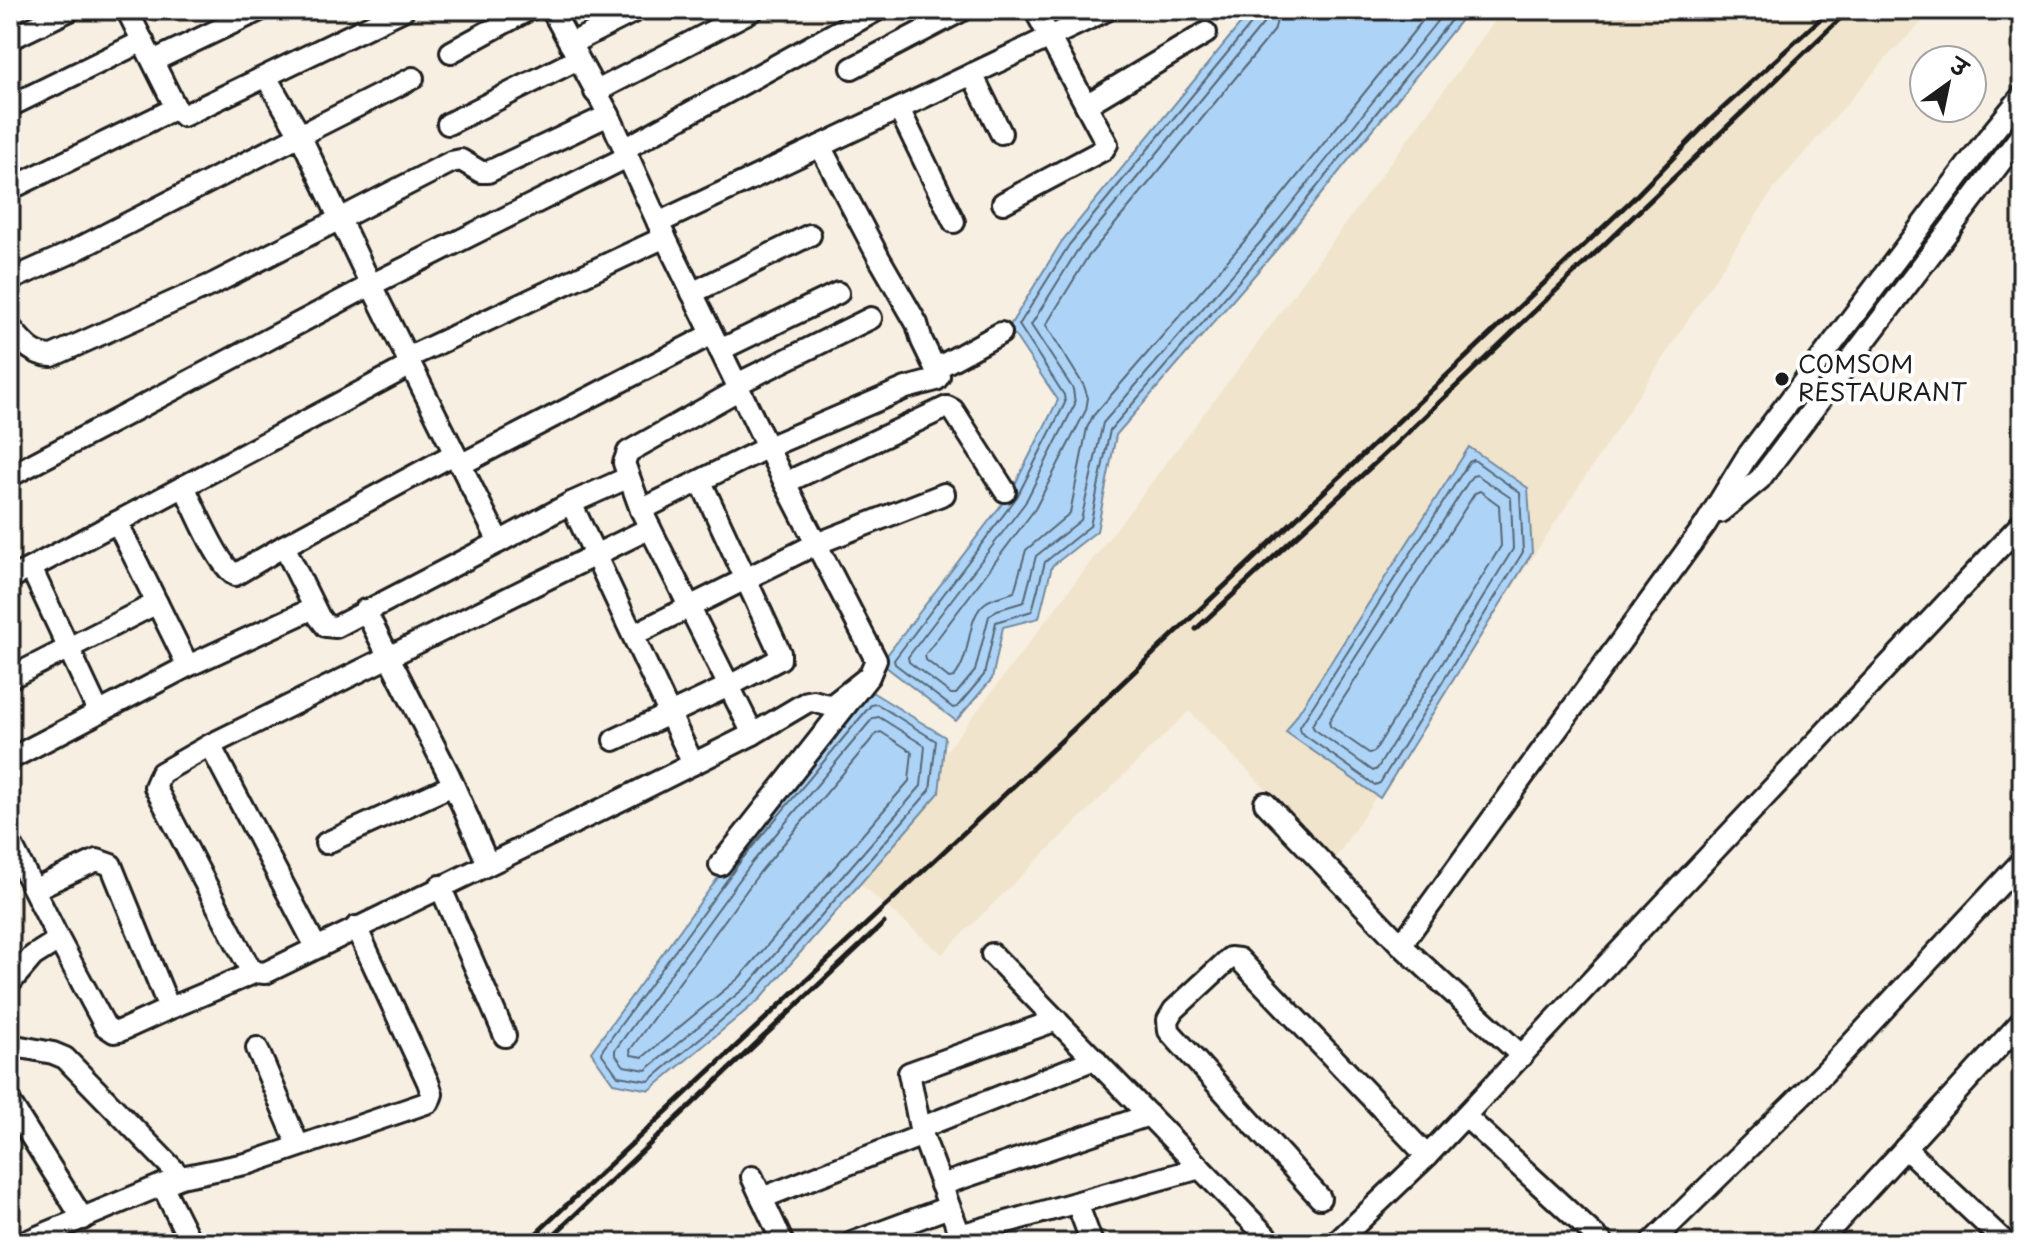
<svg xmlns="http://www.w3.org/2000/svg" width="2032" height="1253" font-family="'Playpen Sans','Playpen Sans Deva',sans-serif">
<style>
.built{fill:#f1e4cc}
.water{fill:#add4f7;stroke:#738a9f;stroke-width:2}
.lines{fill:none;stroke-linecap:round;stroke-linejoin:round}
.shore{stroke:#566674;stroke-width:2}
.street-casing{stroke:#1c1c1c;stroke-width:26}
.street{stroke:#fff;stroke-width:20}
.rail{stroke:#1c1c1c;stroke-width:5}
.poi-dot{fill:#1c1c1c;stroke:#fff;stroke-width:3}
.labels{text-anchor:middle;stroke-width:8;stroke-linejoin:round;paint-order:stroke}
.poi-label{font-size:24px;fill:#1c1c1c;stroke:#fff;text-anchor:start}
</style>
<rect width="100%" height="100%" fill="#f7efe1"/>
<filter id="ink" filterUnits="userSpaceOnUse"><feTurbulence type="fractalNoise" baseFrequency=".0125" numOctaves="2"/><feDisplacementMap in="SourceGraphic" scale="16" xChannelSelector="R" yChannelSelector="G"/><feConvolveMatrix kernelMatrix="1 2 1 2 8 2 1 2 1" color-interpolation-filters="sRGB"/></filter>
<g filter="url(#ink)">
<!-- built -->
<path class="built" d="M1503,10H1934L1889,55L1775,187L1335,859L1189,711L942,954L851,876L1251,352Z"/>
<!-- water -->
<g class="water">
<path d="M1252,10H1469L1277,249L1116,435L1097,531L1052,566L1039,618L1003,627L992,679L956,721L881,663L1011,492L1058,400L1009,327L1062,241Z"/>
<path d="M1469,447L1528,488L1532,553L1380,798L1286,732Z"/>
<path d="M872,692L945,737L939,793L760,999L650,1090L613,1083L591,1052L736,853Z"/>
</g>
<g class="lines">
<!-- shore -->
<g class="shore">
<path d="M1258,10L1256,18L1069,245L1019,325L1064,395L1065,403L1017,497L894,660L895,664L953,708L957,707L984,675L996,622L1032,611L1045,562L1090,526L1110,430L1271,244L1459,10"/>
<path d="M1268,10L1263,24L1077,251L1031,325L1073,389L1075,404L1025,503L908,657L909,662L951,694H956L975,671L989,616L997,610L1024,602L1036,556L1081,520L1103,423L1264,238L1446,10"/>
<path d="M1280,10L1274,31L1087,258L1046,325L1084,386L1088,398L1086,410L1035,509L925,655L926,660L949,678L954,677C973,655 965,619 985,603C993,597 1004,596 1014,592L1026,550L1070,513L1087,428L1093,416L1254,230L1431,10"/>
<path d="M1474,460L1520,493L1523,552L1380,783L1375,785L1300,732L1299,728L1469,462Z"/>
<path d="M1477,475L1511,498L1513,549L1377,769L1373,771L1314,729L1312,725L1472,476Z"/>
<path d="M1480,491L1499,505L1501,546L1374,752L1369,753L1330,726L1329,721L1475,493Z"/>
<path d="M877,704L936,741L930,790L754,993L649,1081L618,1076L602,1054L603,1049L743,858L871,705Z"/>
<path d="M879,717L925,746L921,786L747,986L646,1070L624,1066L615,1054V1050L751,864L873,718Z"/>
<path d="M881,732L912,752L909,781L739,978L643,1057L631,1055L630,1050L760,872L876,734Z"/>
</g>
<!-- street casing -->
<g class="street-casing">
<g id="street">
<path d="M127,10L176,108L183,116L403,10"/>
<path d="M552,10L609,115L658,223L785,483L876,660L869,676L720,865"/>
<path d="M10,39L70,10"/>
<path d="M570,44L637,10"/>
<path d="M451,52L528,10"/>
<path d="M153,61L260,10"/>
<path d="M852,68L963,10"/>
<path d="M972,74L1001,133"/>
<path d="M266,77L300,135L413,78"/>
<path d="M595,92L753,10"/>
<path d="M1086,105L1206,33"/>
<path d="M10,106L143,41"/>
<path d="M899,109L954,222"/>
<path d="M448,124L578,59"/>
<path d="M624,149L877,10"/>
<path d="M10,189L176,108"/>
<path d="M1003,203L1103,150L1107,144L1035,10"/>
<path d="M658,223L1107,10"/>
<path d="M10,280L68,254L300,135L371,285L627,157"/>
<path d="M692,293L810,235"/>
<path d="M10,327C23,342 31,355 52,356L213,284L451,162L461,160L481,172H488L609,115"/>
<path d="M720,350L838,293"/>
<path d="M407,358L665,237"/>
<path d="M937,368L1001,333"/>
<path d="M737,384L871,318"/>
<path d="M740,389L628,452L624,463L641,510L753,734"/>
<path d="M460,465L712,334"/>
<path d="M10,476L371,285L499,542L571,503L693,764"/>
<path d="M785,483L947,407L953,410L1005,491"/>
<path d="M184,486C194,507 218,565 235,575L284,546L454,454"/>
<path d="M571,503L627,478"/>
<path d="M641,510L768,447L906,388L936,380L939,376L922,341L917,324L879,258L820,146"/>
<path d="M1720,512L1760,479L2022,134"/>
<path d="M650,528L210,745L161,773L155,787L249,967L256,972L265,973L623,799L753,734L807,702L813,701L831,706L869,676"/>
<path d="M284,546L319,617L326,626L336,627L499,542"/>
<path d="M10,578L31,568"/>
<path d="M365,610L449,775L488,864"/>
<path d="M633,635L816,544L944,494"/>
<path d="M188,666L314,608"/>
<path d="M10,678L157,603"/>
<path d="M98,711L31,568L411,365"/>
<path d="M614,740L729,686L780,659V653L701,482"/>
<path d="M210,745L316,947"/>
<path d="M10,759L188,666L117,522"/>
<path d="M1265,803L1401,945L1522,1056"/>
<path d="M10,842L57,936L52,944L33,956L10,983"/>
<path d="M326,843L453,785"/>
<path d="M440,886L505,1036"/>
<path d="M35,889L97,860L111,865L167,1003L173,1007L256,972"/>
<path d="M57,936L105,1026L114,1032L120,1031L173,1007"/>
<path d="M1401,945L1705,525L1746,458L1987,139L2022,96"/>
<path d="M992,954L1273,1243"/>
<path d="M10,1045L53,1053L65,1058L181,1177"/>
<path d="M257,1048L298,1145"/>
<path d="M10,1103L83,1219"/>
<path d="M1465,1116L1603,1243"/>
<path d="M920,1128L1095,1059"/>
<path d="M1905,1148L2006,1243"/>
<path d="M752,1177L783,1243"/>
<path d="M162,1185L191,1243"/>
<path d="M941,1185L1149,1115"/>
<path d="M762,1198L923,1135"/>
<path d="M1320,1198L1169,1031L1168,1020L1174,1010L1230,958L1239,959L1427,1156"/>
<path d="M1077,1203L1092,1243"/>
<path d="M960,1235L1200,1168"/>
<path d="M23,1243L181,1177L250,1163L429,1102L432,1094L428,1082L356,927"/>
<path d="M852,1243L949,1207"/>
<path d="M963,1243L920,1128L909,1073L1057,1020"/>
<path d="M1336,1243L1427,1156L2022,523"/>
<path d="M1651,1243L1825,1072L2022,861"/>
<path d="M1818,1243L2022,1021"/>
</g>
</g>
<!-- street -->
<use href="#street" class="street"/>
<!-- rail -->
<g class="rail">
<path d="M1196,629L1400,440L1849,10"/>
<path d="M526,1243L1003,796L1635,197L1709,121L1830,10"/>
<path d="M545,1243L884,923"/>
</g>
</g>
</g>
<!-- markers -->
<circle class="poi-dot" cx="1782" cy="379" r="8"/>
<g class="labels">
<!-- poi labels -->
<g class="poi-label">
<text x="1798" y="373">COMSOM<tspan x="1798" dy="28">RESTAURANT</tspan></text>
</g>
</g>
<!-- margin -->
<rect width="2032" height="1253" fill="none" stroke="#fff" stroke-width="40"/>
<rect x="20" y="20" width="1992" height="1213" fill="none" stroke="#1c1c1c" stroke-width="3" filter="url(#ink)"/>
<!-- north arrow -->
<g transform="translate(1948 84) rotate(33)"><circle r="38" fill="#ffffff" stroke="#a4a4a4" stroke-width="2"/>
<path d="M0-6L14 30L0 20L-14 30Z" fill="#1c1c1c"/>
<text y="-12" font-size="22" font-weight="bold" text-anchor="middle" fill="#1c1c1c">उ</text>
</g>
</svg>
